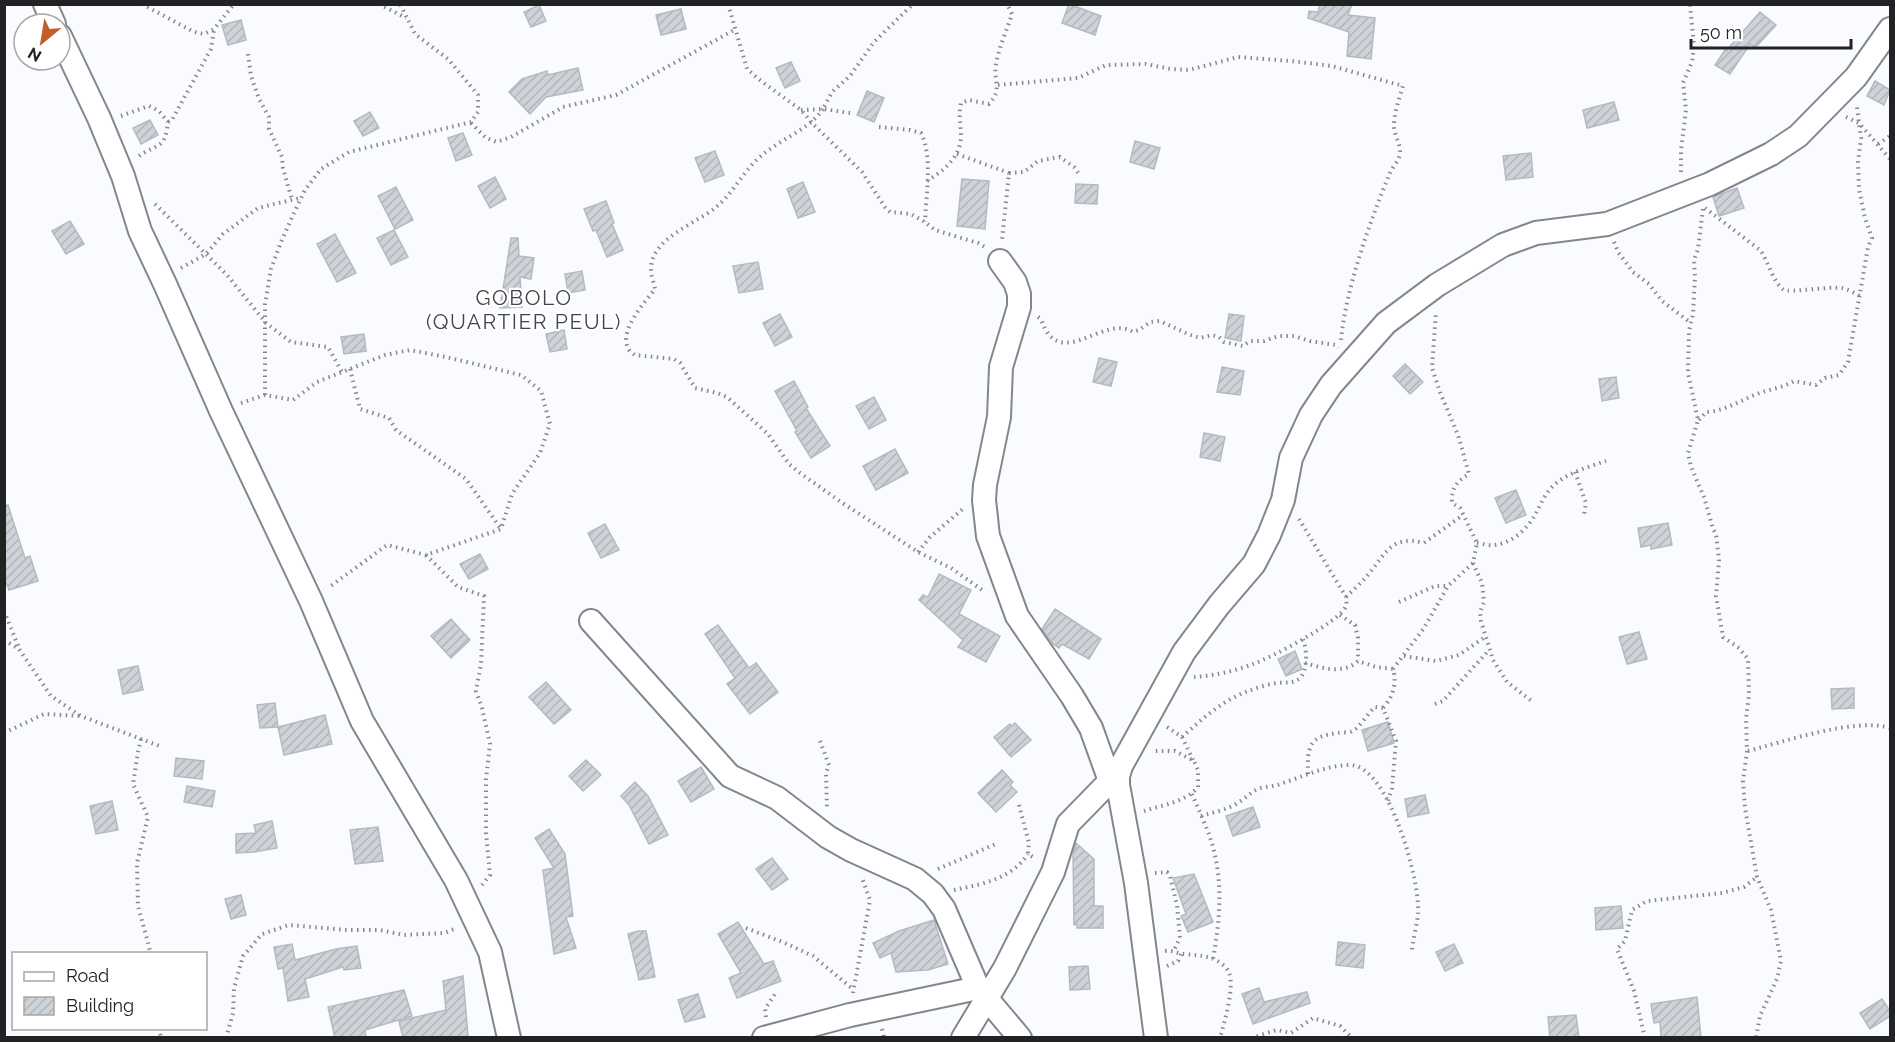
<svg xmlns="http://www.w3.org/2000/svg" width="1895" height="1042" font-family="Raleway,sans-serif">
<style>
.building{fill:url(#building-hatch);stroke:#b5bac0;stroke-width:1.5}
.lines{fill:none;stroke-linecap:round;stroke-linejoin:round}
.street-casing{stroke:#82878d;stroke-width:26}
.path{stroke:#86888b;stroke-width:4;stroke-dasharray:1.5 4.5;stroke-linecap:butt}
.street{stroke:#fff;stroke-width:22}
.labels{text-anchor:middle;stroke-width:4.5;stroke-linejoin:round;paint-order:stroke}
.quarter-label{font-size:21px;letter-spacing:1.5px;fill:#40454a;stroke:#fff}
</style>
<defs>
<pattern id="building-hatch" width="6" height="6" patternUnits="userSpaceOnUse" patternTransform="scale(1.5)"><rect width="6" height="6" fill="#cdd3d9"/><path d="M-1 1l2-2M0 6l6-6M5 7l2-2" fill="none" stroke="#b0b5ba"/></pattern>
</defs>
<rect width="100%" height="100%" fill="#f9fbfe"/>
<!-- building -->
<g class="building">
<path d="M1069,4L1101,16L1095,35L1062,23Z"/>
<path d="M1320,4H1352L1348,15L1375,18L1371,59L1347,56L1349,32L1308,18L1309,11L1318,12Z"/>
<path d="M539,5L546,21L531,27L524,12Z"/>
<path d="M681,9L686,29L661,35L656,15Z"/>
<path d="M1760,12L1776,25L1755,48L1750,44L1730,74L1715,65L1725,50L1726,51Z"/>
<path d="M241,20L246,40L228,45L222,25Z"/>
<path d="M791,62L800,81L785,88L776,68Z"/>
<path d="M578,68L583,90L546,97L530,114L509,92L522,79L547,71L548,75Z"/>
<path d="M1875,81L1890,90L1884,105L1867,96Z"/>
<path d="M867,91L884,98L874,122L857,115Z"/>
<path d="M1614,102L1619,120L1587,128L1583,110Z"/>
<path d="M370,112L379,128L363,136L354,121Z"/>
<path d="M150,120L158,135L141,144L133,128Z"/>
<path d="M463,133L472,155L456,161L448,138Z"/>
<path d="M1135,141L1160,148L1154,169L1130,162Z"/>
<path d="M715,151L724,175L705,182L695,158Z"/>
<path d="M1531,153L1533,177L1506,180L1503,156Z"/>
<path d="M495,177L506,199L490,208L478,186Z"/>
<path d="M962,179L989,181L985,229L957,226Z"/>
<path d="M803,182L815,212L798,218L787,189Z"/>
<path d="M1076,184L1098,185L1097,204L1075,203Z"/>
<path d="M396,187L413,220L395,229L378,196Z"/>
<path d="M1737,188L1744,208L1719,216L1713,197Z"/>
<path d="M606,201L614,223L612,224L623,250L607,257L596,230L593,231L584,209Z"/>
<path d="M70,221L84,244L66,254L52,231Z"/>
<path d="M394,230L408,257L391,265L377,238Z"/>
<path d="M335,234L356,273L337,282L317,244Z"/>
<path d="M511,238H518L519,256L534,258L531,279L520,277L522,307L500,308Z"/>
<path d="M758,262L763,289L739,293L733,266Z"/>
<path d="M582,271L585,290L568,293L565,274Z"/>
<path d="M780,314L792,337L775,346L763,323Z"/>
<path d="M1229,314L1244,316L1241,341L1225,338Z"/>
<path d="M564,330L567,349L550,352L546,334Z"/>
<path d="M364,334L366,351L344,354L341,337Z"/>
<path d="M1099,358L1117,362L1111,386L1093,382Z"/>
<path d="M1405,364L1423,382L1410,394L1393,376Z"/>
<path d="M1222,367L1244,371L1240,395L1217,392Z"/>
<path d="M1616,377L1619,398L1602,401L1599,379Z"/>
<path d="M794,381L808,407L806,408L830,446L811,458L795,432L797,431L775,391Z"/>
<path d="M874,397L886,420L869,429L856,406Z"/>
<path d="M1204,433L1225,437L1220,461L1200,457Z"/>
<path d="M895,449L908,473L876,490L863,466Z"/>
<path d="M1516,490L1526,515L1506,523L1495,498Z"/>
<path d="M8,505L25,558L30,556L38,581L9,590L4,577V506Z"/>
<path d="M1668,523L1672,545L1651,549V545L1641,547L1638,528Z"/>
<path d="M605,524L619,550L601,558L588,533Z"/>
<path d="M480,554L488,569L469,579L460,564Z"/>
<path d="M939,574L971,590L959,614L1000,636L986,662L958,647L963,640L919,600L923,595L928,597Z"/>
<path d="M1055,609L1101,639L1089,659L1062,644L1059,648L1053,644L1042,629Z"/>
<path d="M451,619L470,640L451,658L431,636Z"/>
<path d="M718,625L749,668L756,663L778,692L750,714L727,684L735,678L705,634Z"/>
<path d="M1639,632L1647,659L1627,664L1619,637Z"/>
<path d="M1295,651L1302,669L1286,676L1278,659Z"/>
<path d="M138,666L143,690L123,694L118,670Z"/>
<path d="M546,682L571,710L554,724L529,697Z"/>
<path d="M1854,688V708L1832,709L1831,689Z"/>
<path d="M275,703L278,727L260,728L257,705Z"/>
<path d="M325,715L332,744L284,755L278,727Z"/>
<path d="M1388,722L1394,743L1368,751L1362,730Z"/>
<path d="M1015,723L1031,740L1011,757L994,737L1010,724L1012,726Z"/>
<path d="M176,758L204,761L202,779L174,776Z"/>
<path d="M586,760L601,775L583,791L569,776Z"/>
<path d="M701,767L714,789L691,802L678,781Z"/>
<path d="M1002,770L1013,782L1010,785L1017,792L996,812L978,793Z"/>
<path d="M635,782L648,796L668,835L649,844L629,805L621,796Z"/>
<path d="M187,786L215,791L212,807L184,802Z"/>
<path d="M1425,795L1429,813L1408,817L1405,799Z"/>
<path d="M112,801L118,830L96,834L90,806Z"/>
<path d="M1253,807L1260,827L1233,836L1226,816Z"/>
<path d="M272,821L277,848L254,852L236,853V834L256,833L254,825Z"/>
<path d="M378,827L383,861L355,864L350,830Z"/>
<path d="M549,829L565,854L573,916L566,917L576,948L554,954L543,870L554,868L535,838Z"/>
<path d="M1076,843L1094,859V906H1103V928H1077V924L1074,925L1073,854Z"/>
<path d="M772,858L788,879L772,890L756,869Z"/>
<path d="M1194,874L1213,922L1188,932L1181,916L1186,914L1173,878Z"/>
<path d="M241,895L246,915L231,919L225,899Z"/>
<path d="M1621,906L1623,928L1596,930L1595,908Z"/>
<path d="M934,920L948,964L928,970L896,972L891,953L880,958L873,943L899,931Z"/>
<path d="M738,922L764,964L773,961L781,981L737,998L729,978L741,973L718,934Z"/>
<path d="M638,931H646L655,977L639,980L628,934Z"/>
<path d="M1338,942L1365,945L1363,968L1336,965Z"/>
<path d="M292,944L295,960L336,949L357,946L361,968L344,970L343,967L305,979L309,997L288,1001L283,968L278,969L274,947Z"/>
<path d="M1454,944L1463,963L1445,971L1436,952Z"/>
<path d="M1088,966L1090,989L1070,990L1069,967Z"/>
<path d="M463,976L468,1036L459,1038H403L399,1021L446,1010L443,981Z"/>
<path d="M1259,988L1264,1002L1307,992L1310,1003L1253,1024L1242,994Z"/>
<path d="M404,990L412,1016L365,1030L366,1038H335L328,1007Z"/>
<path d="M698,994L705,1017L685,1022L678,1000Z"/>
<path d="M1697,997L1701,1038H1661L1660,1022L1654,1023L1651,1004Z"/>
<path d="M1882,999L1890,1011V1016L1870,1029L1860,1013Z"/>
<path d="M1576,1015L1579,1038H1550L1548,1017Z"/>
</g>
<g class="lines">
<!-- street casing -->
<g class="street-casing">
<g id="street">
<path d="M45,4L54,24"/>
<path d="M60,36L99,118L123,176L140,231L165,284L221,411L311,601L362,721L456,880L490,952L509,1038"/>
<path d="M1000,261L1015,282L1019,294V307L1001,367L999,417L985,485L984,500L988,536L1017,616L1072,696L1091,728L1110,781"/>
<path d="M591,621L730,776L777,798L828,837L851,850L915,879L933,894L944,909L978,988L1020,1038"/>
<path d="M764,1038L850,1015L978,988"/>
<path d="M963,1038L1005,968L1053,872L1068,824L1110,781L1118,776"/>
<path d="M1156,1038L1136,883L1118,785V776L1121,766L1184,652L1219,605L1254,564L1269,535L1283,500L1291,458L1311,415L1331,385L1386,323L1437,285L1503,245L1536,233L1607,224L1710,184L1771,154L1798,136L1856,77L1890,29"/>
</g>
</g>
<!-- path -->
<g class="path">
<path d="M142,4L194,32L204,34L214,29L234,4"/>
<path d="M379,4L406,18"/>
<path d="M728,4L747,69L761,81L801,110L814,125L862,172L885,207L890,212L911,214L925,222L935,230L978,243L985,247"/>
<path d="M248,54L251,76L259,99L269,117V129L282,157L283,168L292,200"/>
<path d="M998,85L1078,78L1106,65L1146,64L1171,69L1189,70L1238,57L1291,61L1332,66L1403,86C1399,99 1394,113 1394,126C1394,137 1403,146 1399,157C1397,163 1392,168 1390,173C1370,221 1346,288 1341,340"/>
<path d="M823,109C809,130 780,139 761,156C743,171 733,194 715,208C695,224 650,239 651,270C651,276 654,283 655,289C645,302 619,330 628,348C629,351 632,353 635,355L674,359L680,363L695,388L717,393L727,397L768,434L789,464L800,473L844,504L918,552L951,568L985,592"/>
<path d="M801,110L823,109"/>
<path d="M850,113L823,109L832,92L850,76L874,42L913,4"/>
<path d="M121,116L149,106L159,111L168,122C165,150 158,143 137,157"/>
<path d="M1846,117L1859,123L1890,159"/>
<path d="M168,122L172,120L211,49L214,30"/>
<path d="M471,123L486,138L497,142L511,137L563,107L616,95L736,29"/>
<path d="M879,127L910,130L921,133C933,157 926,195 925,222"/>
<path d="M1878,144L1890,136"/>
<path d="M957,154L1009,173L1002,240"/>
<path d="M1681,172V150L1686,110L1683,83L1692,62L1694,46L1690,4"/>
<path d="M1009,173L1024,172L1038,161L1060,157L1074,167L1079,174"/>
<path d="M927,181C943,171 960,158 961,137C961,124 958,116 961,103L969,100L989,104C1003,89 993,81 996,64C999,47 1007,30 1012,14L1007,4"/>
<path d="M155,204L227,275L266,323L291,342L328,347L342,372"/>
<path d="M1705,208L1760,250C1768,260 1773,283 1784,290C1789,293 1831,286 1842,288C1848,289 1854,293 1860,296"/>
<path d="M1703,209L1698,249L1694,260L1695,277L1693,314L1689,331L1688,373L1698,420L1688,453L1691,467L1704,497L1713,529L1716,534L1719,560L1716,596L1723,637L1739,648L1748,659L1749,695L1746,719L1747,751L1743,781L1745,808L1757,877L1771,910L1781,961L1777,979L1760,1016L1756,1038"/>
<path d="M1614,242L1618,252L1633,272L1649,284L1662,301L1691,323"/>
<path d="M181,268L206,254L223,234L258,208L300,198"/>
<path d="M1038,317L1041,319C1059,374 1104,313 1133,332L1139,330L1150,322L1160,321L1188,334L1200,338L1212,335L1219,337L1224,342L1243,346L1250,341H1264L1279,336H1294L1310,341L1336,345L1338,348"/>
<path d="M350,369L360,409L389,418L396,430L466,479L501,529"/>
<path d="M265,395V304L271,269L281,242L293,215L305,190L321,169L349,152L471,122L478,112V95L448,59L415,34L400,4"/>
<path d="M241,403L265,395L293,400L317,382L385,355L410,350L446,357L521,375L541,391L550,424L540,453L512,494L501,529L426,555L387,545L328,588"/>
<path d="M1699,420L1706,412C1725,411 1739,401 1757,394C1769,389 1783,388 1794,381L1816,385L1825,378L1839,375L1848,362L1868,247L1872,238L1865,218L1859,189L1858,162L1861,138L1857,107"/>
<path d="M1575,472L1586,503L1584,515"/>
<path d="M1477,543C1483,544 1490,546 1495,545C1512,543 1527,529 1535,515C1540,506 1544,495 1552,487C1566,473 1588,467 1606,461"/>
<path d="M918,552L930,537L964,508"/>
<path d="M426,555L458,587L484,596L481,664L476,691L482,708L490,744L486,779V833L490,875L482,885"/>
<path d="M1473,563L1482,583L1484,602L1480,612L1481,621L1493,660L1507,682L1533,702"/>
<path d="M1346,597C1353,590 1361,583 1367,576C1385,555 1391,534 1424,543L1463,515"/>
<path d="M1399,602L1435,586H1447"/>
<path d="M4,611L19,648"/>
<path d="M1340,615L1355,625L1358,638V661"/>
<path d="M4,640L19,649L51,696L81,716L162,747"/>
<path d="M1404,656L1436,661L1459,655L1485,637"/>
<path d="M1305,663C1322,668 1343,675 1358,661L1376,667L1393,669C1397,684 1393,697 1383,708"/>
<path d="M1393,669L1424,628L1448,586L1473,563L1477,543L1460,508L1452,503C1451,488 1457,481 1469,474L1458,435L1440,392L1432,368L1436,312"/>
<path d="M1194,677C1213,676 1235,671 1253,664C1270,658 1340,622 1346,606C1347,603 1346,600 1346,597L1299,519"/>
<path d="M1435,704L1443,701L1489,650"/>
<path d="M1167,727L1182,737L1193,760"/>
<path d="M4,733L44,714L81,716"/>
<path d="M1182,737C1203,718 1224,699 1251,690C1259,687 1269,684 1278,683C1286,682 1293,684 1300,678C1308,670 1307,649 1303,639"/>
<path d="M141,739L138,752L133,784L148,817L137,863L138,906L151,954"/>
<path d="M820,741L829,765L826,773L827,809"/>
<path d="M1748,751C1783,742 1856,717 1890,728"/>
<path d="M1308,774C1307,747 1309,736 1338,733C1342,732 1349,733 1352,731C1359,729 1367,714 1375,707L1383,708L1396,741L1392,788L1388,801"/>
<path d="M1192,794C1199,811 1208,829 1213,847C1223,885 1220,920 1213,959"/>
<path d="M1019,805L1029,843L1028,854L1036,859"/>
<path d="M1144,811C1162,805 1186,802 1198,787V770L1194,761L1175,751H1153"/>
<path d="M1201,816C1214,812 1228,810 1239,802C1246,798 1251,792 1258,789C1265,786 1273,787 1280,784C1303,777 1326,765 1350,765C1389,765 1421,883 1418,914C1417,926 1413,938 1412,950"/>
<path d="M938,869L998,843"/>
<path d="M1155,873L1167,872L1170,876L1177,905L1180,938L1174,950"/>
<path d="M954,890C983,884 1011,879 1028,854"/>
<path d="M746,928L785,943L813,956L854,990"/>
<path d="M1165,951C1173,950 1176,953 1183,954C1193,955 1202,955 1211,958C1217,960 1227,966 1229,973C1235,986 1224,1024 1220,1038"/>
<path d="M1167,966L1178,961L1181,954"/>
<path d="M853,993L870,900L862,878"/>
<path d="M766,1017L765,1009L775,994"/>
<path d="M159,1028L161,1038"/>
<path d="M882,1029L884,1038"/>
<path d="M226,1038L233,1013L234,988L243,956L262,934L289,925L347,930H380L404,935L444,933L457,928"/>
<path d="M1251,1038L1277,1030L1291,1033L1313,1018L1340,1026L1352,1038"/>
<path d="M1645,1038L1634,991L1617,949L1625,941L1632,910L1647,901L1722,893L1744,887L1757,877"/>
</g>
<!-- street -->
<use href="#street" class="street"/>
</g>
<g class="labels">
<!-- quarter labels -->
<g class="quarter-label">
<text x="524" y="305">GOBOLO<tspan x="524" dy="24">(QUARTIER PEUL)</tspan></text>
</g>
</g>
<!-- border -->
<rect width="1895" height="1042" fill="none" stroke="#202224" stroke-width="12"/>
<!-- legend -->
<rect x="12" y="952" width="195" height="78" fill="#ffffff" stroke="#a6a7a7" stroke-width="1.5"/>
<rect x="24" y="972" width="30" height="9" fill="#ffffff" stroke="#a6a7a7" stroke-width="1.5"/>
<text x="66" y="982" font-size="18" fill="#202224">Road</text>
<rect x="24" y="997" width="30" height="18" fill="url(#building-hatch)" stroke="#a6a7a7" stroke-width="1.5"/>
<text x="66" y="1012" font-size="18" fill="#202224">Building</text>
<!-- north arrow -->
<g transform="translate(42 42) rotate(210)"><circle r="28" fill="#ffffff" stroke="#a6a7a7" stroke-width="1.5"/>
<path d="M0-4.5L10 22L0 15L-10 22Z" fill="#c25e27"/>
<text y="-9" font-size="16" font-weight="bold" text-anchor="middle" fill="#202224">N</text>
</g>
<!-- scale -->
<path d="M1691 39v9h160v-9" fill="none" stroke="#202224" stroke-width="3"/>
<text x="1700" y="39" font-size="18" fill="#202224" stroke="#ffffff" stroke-width="4.5" paint-order="stroke">50 m</text>
</svg>
